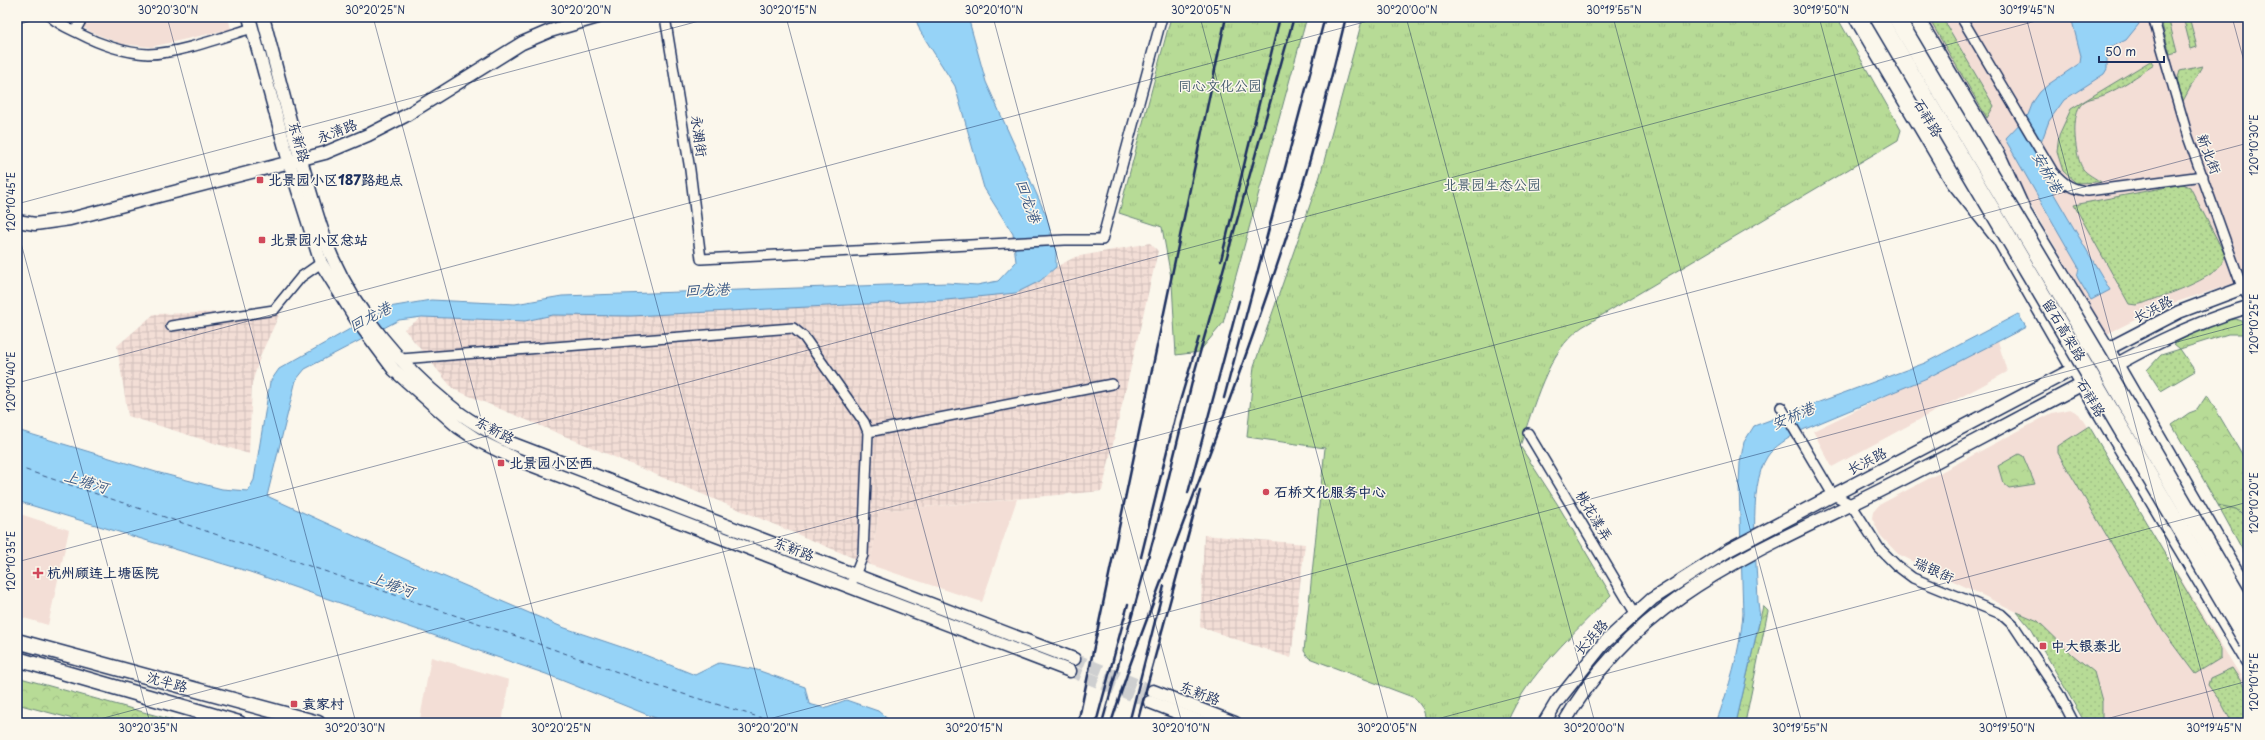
<svg xmlns="http://www.w3.org/2000/svg" width="2265" height="740" font-family="'Playpen Sans','LXGW WenKai TC',sans-serif">
<style>
.built{fill:#f3ded6}
.industrial{fill:url(#industrial-grid)}
.grass{fill:url(#grass-dots);stroke:#69857a}
.forest{fill:url(#forest-crowns);stroke:#69857a}
.park{fill:url(#park-tufts);stroke:#69857a}
.water{fill:#96d3f7;stroke:#6591ba}
.lines{fill:none;stroke-linecap:round;stroke-linejoin:round}
.ferry{stroke:#3a5884;stroke-width:1;stroke-dasharray:5 4;stroke-linecap:butt}
.secondary-tunnel{stroke:#cecfd0;stroke-width:12;stroke-dasharray:12 6;stroke-linecap:butt}
.street-casing{stroke:#1b2f5e;stroke-width:12}
.secondary-casing{stroke:#1b2f5e;stroke-width:15}
.primary-casing{stroke:#1b2f5e;stroke-width:17}
.highway-casing{stroke:#1b2f5e;stroke-width:19}
.street{stroke:#fbf7ec;stroke-width:9}
.secondary{stroke:#fbf7ec;stroke-width:12}
.primary{stroke:#fbf7ec;stroke-width:14}
.highway{stroke:#fbf7ec;stroke-width:16}
.rail{stroke:#1b2f5e;stroke-width:2.5}
.highway-bridge-casing{stroke:#1b2f5e;stroke-width:19;stroke-linecap:butt}
.highway-bridge{stroke:#fbf7ec;stroke-width:16}
.ticks{fill:none;stroke:#1b2f5e;stroke-width:1;stroke-opacity:0.45}
.poi-dot{fill:#d1495b;stroke:#fbf7ec;stroke-width:1.5}
.labels{text-anchor:middle;stroke-width:3;stroke-linejoin:round;paint-order:stroke}
.park-label{font-size:14px;fill:#425a6c;stroke:#fbf7ec}
.street-label{font-size:14px;fill:#1b2f5e;stroke:#fbf7ec}
.poi-label{font-size:14px;font-weight:bold;fill:#1b2f5e;stroke:#fbf7ec;text-anchor:start}
.water-label{font-size:15px;font-style:italic;fill:#3a5884;stroke:#fbf7ec}
.neatline{fill:none;stroke:#1b2f5e;stroke-width:1.5}
.ticks-label{font-size:10px;text-anchor:middle;fill:#1b2f5e}
</style>
<defs>
<pattern id="industrial-grid" width="8" height="8" patternUnits="userSpaceOnUse"><rect width="8" height="8" fill="#f3ded6"/><path d="M0 4h8M4 0v8" fill="none" stroke="#d0bfba"/></pattern>
<pattern id="grass-dots" width="8" height="8" patternUnits="userSpaceOnUse"><rect width="8" height="8" fill="#b7db96"/><path d="M2 2h.1M6 6h.1" fill="none" stroke="#9dbc84" stroke-width="1.8" stroke-linecap="round"/></pattern>
<pattern id="forest-crowns" width="20" height="18" patternUnits="userSpaceOnUse"><rect width="20" height="18" fill="#b7db96"/><path d="M2 6a3 3 0 1 1 6 0M12 15a3 3 0 1 1 6 0" fill="none" stroke="#9dbc84"/></pattern>
<pattern id="park-tufts" width="24" height="20" patternUnits="userSpaceOnUse"><rect width="24" height="20" fill="#b7db96"/><path d="M3 7l-1-3M5 7V3M7 7l1-3M15 17l-1-3M17 17v-4M19 17l1-3" fill="none" stroke="#9dbc84"/></pattern>
</defs>
<rect width="100%" height="100%" fill="#fbf7ec"/>
<filter id="ink" filterUnits="userSpaceOnUse"><feTurbulence type="fractalNoise" baseFrequency=".025" numOctaves="2"/><feDisplacementMap in="SourceGraphic" scale="8" xChannelSelector="R" yChannelSelector="G"/><feConvolveMatrix kernelMatrix="1 2 1 2 8 2 1 2 1" color-interpolation-filters="sRGB"/></filter>
<g filter="url(#ink)">
<!-- built -->
<g class="built">
<path d="M65,17H228L231,29L151,47L122,44L93,33Z"/>
<path d="M1919,17H2248V279L2161,307L2107,334Z"/>
<path d="M1998,341L2007,372L1832,467L1813,431Z"/>
<path d="M2070,409L2079,414L2248,688V723H2085L2032,630L2017,612L1898,554L1880,535L1872,518L1873,512L1879,505L2052,413Z"/>
<path d="M1017,499L982,602L870,565L879,511Z"/>
<path d="M17,513L69,530L48,625L17,616Z"/>
<path d="M431,657L509,680L502,723H430L420,719Z"/>
</g>
<!-- industrial -->
<g class="industrial">
<path d="M1150,243L1158,251L1102,491L879,511L870,565L453,389L404,329L422,317L525,321L553,315L631,316L1040,281L1056,267L1075,257Z"/>
<path d="M267,307L281,311L261,354L252,383L249,454L128,416L117,346L154,314L237,312Z"/>
<path d="M1204,535L1305,544L1291,658L1200,627Z"/>
</g>
<!-- grass -->
<g class="grass">
<path d="M1928,17H1942L1994,106L1987,118Z"/>
<path d="M2160,17H2168L2177,52L2170,54Z"/>
<path d="M2183,17H2189L2197,47L2191,49Z"/>
<path d="M2152,60L2154,65C2138,75 2121,88 2104,95C2095,99 2086,97 2080,106C2071,118 2075,157 2083,169C2087,174 2095,178 2101,182L2076,183L2063,171L2057,152L2059,135L2071,109Z"/>
<path d="M2202,66L2183,101L2177,81L2180,71Z"/>
<path d="M2183,184L2190,187L2224,253C2230,276 2161,296 2144,303L2136,305L2129,304L2074,205Z"/>
<path d="M2180,349L2195,371L2161,391L2147,370L2161,355Z"/>
<path d="M2089,426L2221,649V658L2195,674L2163,631L2058,453V446Z"/>
<path d="M2218,505L2236,509L2248,518V560Z"/>
<path d="M2017,612L2038,621L2073,655L2094,672L2102,701V723H2085L2032,630Z"/>
<path d="M2232,668L2248,692V723H2232L2222,704L2208,685L2210,678Z"/>
</g>
<!-- forest -->
<g class="forest">
<path d="M2236,319L2248,323V334H2228L2180,349L2174,344C2193,333 2213,321 2236,319Z"/>
<path d="M2207,395L2248,464V518L2236,509L2218,505L2172,425L2189,413L2197,410Z"/>
<path d="M2019,454L2023,456L2035,484L2009,488L2003,483L1998,466Z"/>
<path d="M1763,606L1768,611L1745,723H1736Z"/>
<path d="M17,677L183,723H88L17,704Z"/>
</g>
<!-- park -->
<g class="park">
<path d="M1171,17H1307L1223,323L1199,352L1176,355L1172,283L1162,227L1119,213Z"/>
<path d="M1363,17H1837L1901,130L1898,140L1582,327C1547,351 1534,407 1520,446L1558,505L1611,595C1576,632 1526,675 1507,723H1427L1423,709L1415,698L1309,658L1304,651L1325,448L1247,437L1254,366L1320,176Z"/>
</g>
<!-- water -->
<g class="water">
<path d="M915,17H968L986,82L1046,215L1056,252V267L1040,281L1016,293L946,300L631,316L553,315L525,321L422,317L399,320L305,369L296,380L267,496L431,571L562,627L645,655L695,675L719,663L757,670L805,687L809,704L824,708L846,700L878,711L890,721L897,723H668L546,674L250,572L17,501V430L156,472L222,489L248,491L254,480L270,382L279,369L389,307L431,300L515,304L562,296L947,283L977,285L998,281L1016,262L1013,234L984,188L955,86L920,31Z"/>
<path d="M2071,17H2137L2139,24L2126,40L2111,47L2107,53V69L2104,74L2064,100L2049,121L2038,151L2044,177L2110,290L2091,300L2077,277L2079,268L2005,139L2028,115L2033,102L2040,92L2049,84L2080,63L2081,56Z"/>
<path d="M2018,314L2026,327L1927,378L1798,432C1788,439 1774,446 1767,457C1747,488 1757,564 1758,602L1760,618L1736,723H1716C1729,687 1740,652 1743,614L1739,484L1740,463L1744,442L1754,426L1925,363Z"/>
</g>
<g class="lines">
<!-- ferry -->
<path class="ferry" d="M17,467L519,637L654,685L778,723"/>
<!-- secondary-tunnel -->
<g class="secondary-tunnel">
<path d="M1074,659L1153,691"/>
<path d="M1070,671L1150,702"/>
</g>
<!-- street casing -->
<g class="street-casing">
<g id="street">
<path d="M51,17C59,25 70,29 80,34C99,44 125,53 148,54C177,54 223,37 252,28"/>
<path d="M665,17L690,170L701,259L1065,240H1102L1162,17"/>
<path d="M1961,17L2053,172C2064,184 2072,190 2088,191L2203,176"/>
<path d="M2153,17L2187,134L2242,287L2248,297"/>
<path d="M75,31L83,17"/>
<path d="M171,326L274,310L301,277L321,263"/>
<path d="M401,359L793,328L804,337L864,422L868,432L863,555L853,580"/>
<path d="M1781,407L1833,495L1851,504L1879,548L1897,566L1913,578L2001,614L2014,626L2059,694L2074,723"/>
<path d="M868,432L1112,384"/>
<path d="M1528,433L1635,613"/>
</g>
</g>
<!-- secondary casing -->
<g class="secondary-casing">
<g id="secondary">
<path d="M249,17L289,162L321,263L356,319L394,370L458,427L479,441L518,460L1070,671"/>
<path d="M263,17C277,70 290,124 306,177C314,204 321,231 332,257C358,315 401,366 449,405C468,421 490,432 511,443L1074,659"/>
<path d="M1868,17L1888,51"/>
<path d="M17,221L35,224L70,219L325,153L368,135L405,116L522,43L550,31L598,17"/>
<path d="M2100,353L2179,312L2248,286"/>
<path d="M1153,691L1235,723"/>
<path d="M1150,702L1204,723"/>
<path d="M1544,723L1556,703L1603,644L1652,599L1729,550L2081,365"/>
<path d="M1564,723C1634,600 1746,556 1867,497C1940,461 2011,421 2083,384C2135,353 2189,324 2248,307"/>
</g>
</g>
<!-- primary casing -->
<g class="primary-casing">
<g id="primary">
<path d="M1888,51L1979,203"/>
<path d="M2021,208L2107,349L2248,593"/>
<path d="M1992,226L2074,369L2248,661"/>
<path d="M17,641L318,723"/>
<path d="M17,659L239,723"/>
</g>
</g>
<!-- highway casing -->
<g class="highway-casing">
<g id="highway">
<path d="M1857,17L1954,181L1998,236"/>
<path d="M1915,17L1997,155L2021,208"/>
</g>
</g>
<!-- street -->
<use href="#street" class="street"/>
<!-- secondary -->
<use href="#secondary" class="secondary"/>
<!-- primary -->
<use href="#primary" class="primary"/>
<!-- highway -->
<use href="#highway" class="highway"/>
<!-- rail -->
<g class="rail">
<path d="M1221,260L1280,17"/>
<path d="M1224,398L1325,17"/>
<path d="M1188,493L1239,301"/>
<path d="M1141,557L1175,418L1199,337"/>
<path d="M1078,723L1226,17"/>
<path d="M1096,723L1128,604"/>
<path d="M1102,723L1155,533L1194,374L1294,17"/>
<path d="M1111,723L1130,665C1184,518 1243,372 1291,223C1313,155 1329,86 1346,17"/>
<path d="M1129,723L1164,586"/>
<path d="M1137,723L1200,491"/>
</g>
<!-- highway-bridge casing -->
<g class="highway-bridge-casing">
<g id="highway-bridge">
<path d="M1878,17L2248,643"/>
<path d="M1896,17L2102,363L2248,614"/>
</g>
</g>
<!-- highway-bridge -->
<use href="#highway-bridge" class="highway-bridge"/>
</g>
</g>
<!-- ticks -->
<path class="ticks" d="M167,17L356,723M373,17L563,723M580,17L769,723M786,17L976,723M993,17L1182,723M1200,17L1389,723M1406,17L1595,723M1613,17L1802,723M1819,17L2008,723M2026,17L2215,723M2232,17L2248,76M17,25L45,17M17,204L714,17M17,228L150,723M17,383L1383,17M17,562L2051,17M85,723L2248,143M754,723L2248,323M1422,723L2248,502M2091,723L2248,681"/>
<!-- markers -->
<g class="poi-dot">
<rect x="256" y="176" width="8" height="8" rx="2"/>
<rect x="258" y="236" width="8" height="8" rx="2"/>
<rect x="497" y="459" width="8" height="8" rx="2"/>
<circle cx="1266" cy="492" r="4"/>
<path d="M36 567h4v4h4v4h-4v4h-4v-4h-4v-4h4z"/>
<rect x="2039" y="642" width="8" height="8" rx="2"/>
<rect x="290" y="700" width="8" height="8" rx="2"/>
</g>
<g class="labels">
<!-- park labels -->
<g class="park-label">
<text x="1220" y="91">同心文化公园</text>
<text x="1492" y="190">北景园生态公园</text>
</g>
<!-- street labels -->
<g class="street-label">
<text transform="translate(1928 118) rotate(59)" y="5">石祥路</text>
<text transform="translate(337 131) rotate(-21)" y="5">永清路</text>
<text transform="translate(699 136) rotate(82)" y="5">永潮街</text>
<text transform="translate(299 142) rotate(74)" y="5">东新路</text>
<text transform="translate(2209 154) rotate(69)" y="5">新北街</text>
<text transform="translate(2153 309) rotate(-27)" y="5">长浜路</text>
<text transform="translate(2064 330) rotate(59)" y="5">留石高架路</text>
<text transform="translate(2091 398) rotate(59)" y="5">石祥路</text>
<text transform="translate(495 430) rotate(28)" y="5">东新路</text>
<text transform="translate(1867 461) rotate(-27)" y="5">长浜路</text>
<text transform="translate(1594 516) rotate(59)" y="5">桃花漾弄</text>
<text transform="translate(794 549) rotate(21)" y="5">东新路</text>
<text transform="translate(1934 570) rotate(25)" y="5">瑞银街</text>
<text transform="translate(1591 637) rotate(-48)" y="5">长浜路</text>
<text transform="translate(167 682) rotate(15)" y="5">沈半路</text>
<text transform="translate(1200 693) rotate(21)" y="5">东新路</text>
</g>
<!-- poi labels -->
<g class="poi-label">
<text x="268" y="185">北景园小区187路起点</text>
<text x="270" y="245">北景园小区总站</text>
<text x="509" y="468">北景园小区西</text>
<text x="1274" y="497">石桥文化服务中心</text>
<text x="47" y="578">杭州顾连上塘医院</text>
<text x="2051" y="651">中大银泰北</text>
<text x="302" y="709">袁家村</text>
</g>
<!-- water labels -->
<g class="water-label">
<text transform="translate(2047 172) rotate(60)" y="5">安桥港</text>
<text transform="translate(1028 201) rotate(71)" y="5">回龙港</text>
<text transform="translate(707 290) rotate(-2)" y="5">回龙港</text>
<text transform="translate(370 317) rotate(-27)" y="5">回龙港</text>
<text transform="translate(1793 416) rotate(-23)" y="5">安桥港</text>
<text transform="translate(86 482) rotate(17)" y="5">上塘河</text>
<text transform="translate(392 585) rotate(20)" y="5">上塘河</text>
</g>
</g>
<!-- margin -->
<rect width="2265" height="740" fill="none" stroke="#fbf7ec" stroke-width="44"/>
<!-- scale -->
<path d="M2099 56v6h65v-6" fill="none" stroke="#1b2f5e" stroke-width="2"/>
<text x="2105" y="56" font-size="12" fill="#1b2f5e" stroke="#fbf7ec" stroke-width="3" paint-order="stroke">50 m</text>
<rect x="22" y="22" width="2221" height="696" class="neatline"/>
<g class="ticks-label">
<text x="168" y="14">30°20'30"N</text>
<text x="375" y="14">30°20'25"N</text>
<text x="581" y="14">30°20'20"N</text>
<text x="788" y="14">30°20'15"N</text>
<text x="994" y="14">30°20'10"N</text>
<text x="1201" y="14">30°20'05"N</text>
<text x="1407" y="14">30°20'00"N</text>
<text x="1614" y="14">30°19'55"N</text>
<text x="1821" y="14">30°19'50"N</text>
<text x="2027" y="14">30°19'45"N</text>
<text transform="translate(2254 145) rotate(-90)" y="4">120°10'30"E</text>
<text transform="translate(11 202) rotate(-90)" y="4">120°10'45"E</text>
<text transform="translate(2254 324) rotate(-90)" y="4">120°10'25"E</text>
<text transform="translate(11 382) rotate(-90)" y="4">120°10'40"E</text>
<text transform="translate(2254 503) rotate(-90)" y="4">120°10'20"E</text>
<text transform="translate(11 561) rotate(-90)" y="4">120°10'35"E</text>
<text transform="translate(2254 682) rotate(-90)" y="4">120°10'15"E</text>
<text x="148" y="732">30°20'35"N</text>
<text x="355" y="732">30°20'30"N</text>
<text x="561" y="732">30°20'25"N</text>
<text x="768" y="732">30°20'20"N</text>
<text x="974" y="732">30°20'15"N</text>
<text x="1181" y="732">30°20'10"N</text>
<text x="1387" y="732">30°20'05"N</text>
<text x="1594" y="732">30°20'00"N</text>
<text x="1800" y="732">30°19'55"N</text>
<text x="2007" y="732">30°19'50"N</text>
<text x="2214" y="732">30°19'45"N</text>
</g>
</svg>
